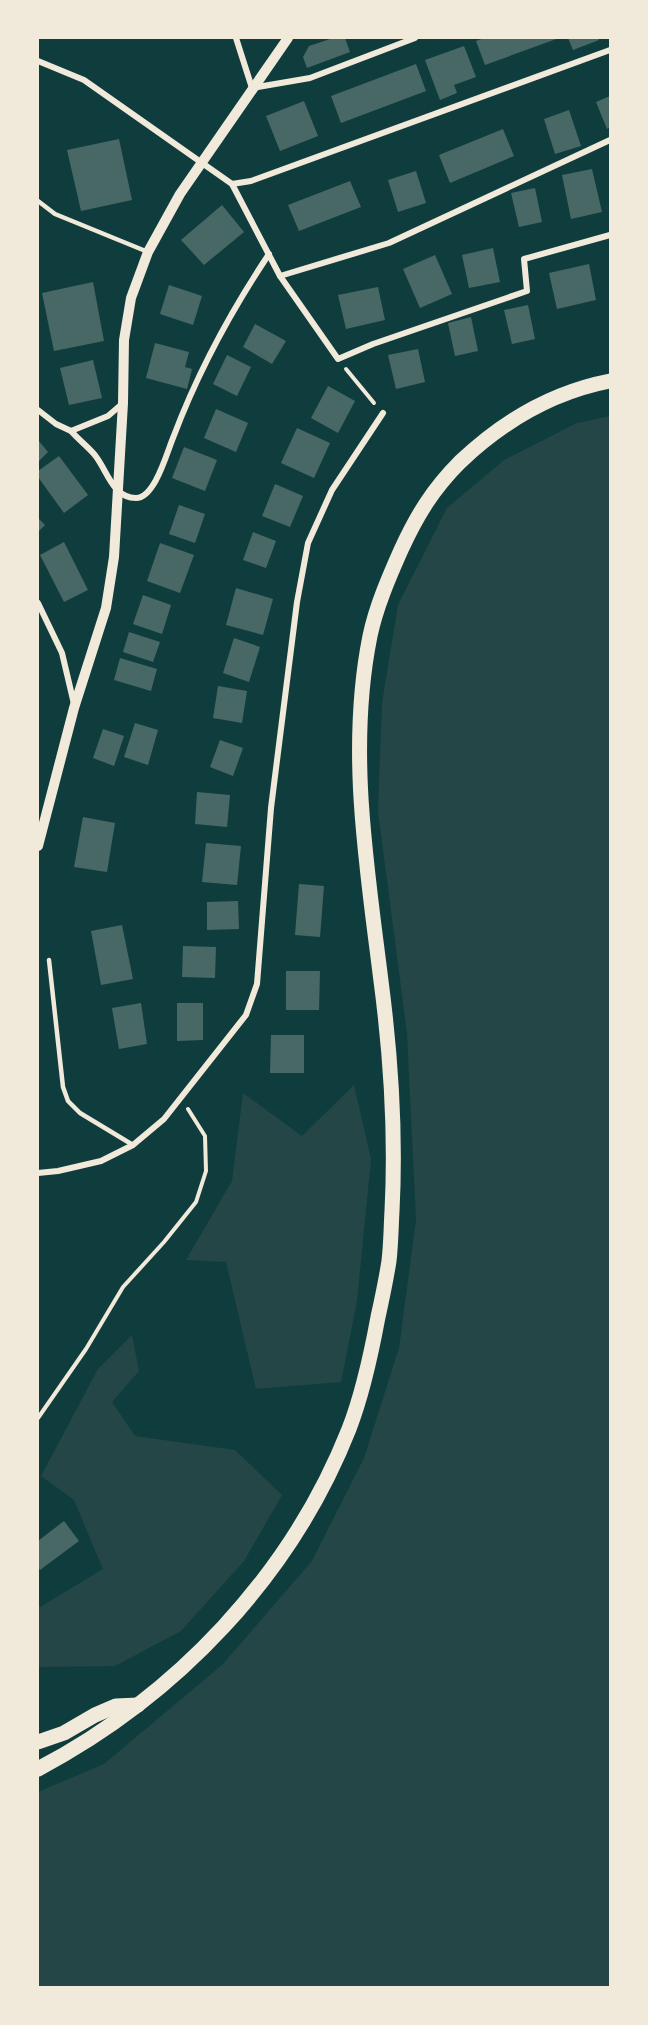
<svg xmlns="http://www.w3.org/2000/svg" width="648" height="2025" font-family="'DejaVu Sans',sans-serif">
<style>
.green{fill:#244646}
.building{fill:#486865}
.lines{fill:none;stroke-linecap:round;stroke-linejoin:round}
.path{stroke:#f1e9da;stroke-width:4}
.service{stroke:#f1e9da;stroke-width:4.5}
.minor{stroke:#f1e9da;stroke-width:6}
.tertiary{stroke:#f1e9da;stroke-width:10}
.primary{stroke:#f1e9da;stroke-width:15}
</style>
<rect width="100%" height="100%" fill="#0f3d3e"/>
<!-- green -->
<g class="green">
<path d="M610,416V1987H38V1792L104,1764L222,1665L312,1561L364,1458L399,1348L416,1220L407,1033L378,811L382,703L398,605L447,508L504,460L577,423Z"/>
<path d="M354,1085L371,1159L357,1301L341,1382L256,1389L226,1262L186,1260L232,1181L243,1093L302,1136Z"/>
<path d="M132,1335L139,1371L112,1402L135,1436L235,1450L282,1495L244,1561L181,1631L115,1666L38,1667V1604L40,1607L103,1569L74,1500L41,1476L98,1369Z"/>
</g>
<!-- building -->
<g class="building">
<path d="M329,38H345L350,52L307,68L303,57L309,46L330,39Z"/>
<path d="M484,38H559L485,65L476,41Z"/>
<path d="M568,38H598L599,40L573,50Z"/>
<path d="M464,46L476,77L454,85L457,93L440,100L425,60Z"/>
<path d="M416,64L426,91L341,123L331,96Z"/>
<path d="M610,96V127L607,129L596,102Z"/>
<path d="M304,101L318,136L280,151L266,116Z"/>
<path d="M569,110L581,146L555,154L544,119Z"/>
<path d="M503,129L514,156L450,183L439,155Z"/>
<path d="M119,139L132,200L81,211L67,150Z"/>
<path d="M592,169L602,212L571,219L562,175Z"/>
<path d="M416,171L426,203L398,212L388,180Z"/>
<path d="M350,181L361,207L299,231L288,205Z"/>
<path d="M535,188L542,222L519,227L511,193Z"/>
<path d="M222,205L244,232L204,265L181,240Z"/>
<path d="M493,248L500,282L469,288L462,255Z"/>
<path d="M435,255L452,294L420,308L403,269Z"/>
<path d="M589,264L596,300L557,309L549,273Z"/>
<path d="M93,282L104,341L54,351L42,293Z"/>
<path d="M169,285L202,296L193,325L160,314Z"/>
<path d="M378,287L385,320L346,329L338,295Z"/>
<path d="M528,305L535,339L512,344L504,310Z"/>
<path d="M471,317L478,351L455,356L448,323Z"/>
<path d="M255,324L286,341L272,364L243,347Z"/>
<path d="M155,343L189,352L185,367L192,369L187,389L146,378Z"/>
<path d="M418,349L425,382L396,389L388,355Z"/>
<path d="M227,355L251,367L237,396L213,384Z"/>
<path d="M93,360L102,398L69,405L60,368Z"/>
<path d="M328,386L355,401L338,433L311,418Z"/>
<path d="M216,409L248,423L236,452L204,438Z"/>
<path d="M297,428L330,443L314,478L281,463Z"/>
<path d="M38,440L48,452L38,462Z"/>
<path d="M184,447L217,460L205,491L172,478Z"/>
<path d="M59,456L88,495L64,513L38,477V471Z"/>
<path d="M275,484L303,496L290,527L262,516Z"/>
<path d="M179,505L205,514L195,543L169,534Z"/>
<path d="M38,518L45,525L38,532Z"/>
<path d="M253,532L276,541L266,568L243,560Z"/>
<path d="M64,542L88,590L64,602L40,555Z"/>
<path d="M160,543L194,555L180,593L147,581Z"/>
<path d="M236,588L273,599L263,635L226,625Z"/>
<path d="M143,595L171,605L162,634L133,624Z"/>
<path d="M129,632L160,642L153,662L123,652Z"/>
<path d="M234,638L260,647L249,682L223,673Z"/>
<path d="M120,658L157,669L151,691L114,680Z"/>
<path d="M218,686L247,691L242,723L213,718Z"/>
<path d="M135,723L158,730L148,765L124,757Z"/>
<path d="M103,729L124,736L114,766L93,758Z"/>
<path d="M220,740L243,748L233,776L210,767Z"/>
<path d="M197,792L230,795L227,827L195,824Z"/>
<path d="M83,817L115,823L107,872L74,867Z"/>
<path d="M206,843L241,846L237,885L202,882Z"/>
<path d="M299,884L324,886L320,937L295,935Z"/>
<path d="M238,901L239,929L207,930V902Z"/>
<path d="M122,925L133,979L101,985L91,931Z"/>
<path d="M183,946L216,947L215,978L182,977Z"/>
<path d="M286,971H320L319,1010H286Z"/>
<path d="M141,1003L147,1044L119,1049L112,1008Z"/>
<path d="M177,1003H203V1040L177,1041Z"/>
<path d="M271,1035H304V1073H270Z"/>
<path d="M64,1521L79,1541L40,1570L38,1567V1541Z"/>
</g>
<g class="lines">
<!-- path -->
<g class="path">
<path d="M346,369L374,403"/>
<path d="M38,1418L86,1349L123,1287L164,1242L196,1202L206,1171L205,1136L188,1109"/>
</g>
<!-- service -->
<g class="service">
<path d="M38,201L55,214L148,252"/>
<path d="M49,960L63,1087L68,1101L80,1113L133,1145"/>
</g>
<!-- minor -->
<g class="minor">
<path d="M236,38L252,88L310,78L415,38"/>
<path d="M38,61L84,80L232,184L280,276L338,359L373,344L527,291L524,259L610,235"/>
<path d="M232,184L251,181L610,50"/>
<path d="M280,276L389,243L610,140"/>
<path d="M38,410L56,424L71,431L108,416L122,404"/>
<path d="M71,431C78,439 87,446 94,454C107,469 112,498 136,498C155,498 167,452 173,438C197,374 231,311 269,254"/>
<path d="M38,603L62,653L74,704"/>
<path d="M38,1173L58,1171L101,1161L133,1145L164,1119L246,1015L257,984L271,808L297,602L308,543L332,490L383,413"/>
</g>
<!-- tertiary -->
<path class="tertiary" d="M38,846L74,708L106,608L114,557L123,403L124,340L131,298L148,252L180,194L288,38"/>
<!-- primary -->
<g class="primary">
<path d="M38,1742L64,1733L95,1715L116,1706L138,1705"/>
<path d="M38,1769C176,1696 291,1576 349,1429C363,1393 371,1355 378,1317C382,1299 386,1280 389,1261C391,1244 391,1228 392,1211C396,1134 391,1057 381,981C367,867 347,750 370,636C376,607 389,577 401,550C417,515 433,489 460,462C502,422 553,392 610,381"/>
</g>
</g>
<!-- border -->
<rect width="648" height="2025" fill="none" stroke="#f1e9da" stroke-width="78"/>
</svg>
